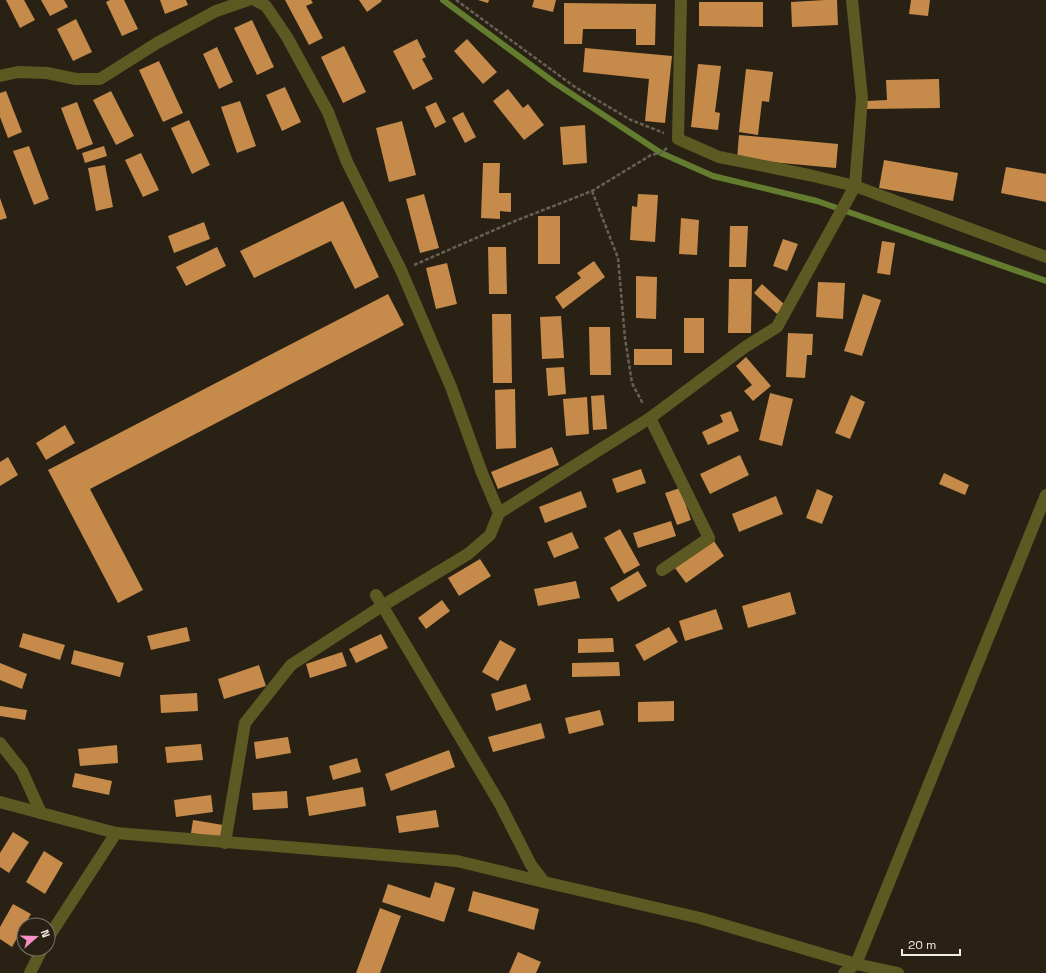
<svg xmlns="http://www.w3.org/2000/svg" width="1046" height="973" font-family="'Space Grotesk',sans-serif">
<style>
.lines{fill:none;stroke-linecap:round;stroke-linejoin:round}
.stream{stroke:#637c2f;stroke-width:6}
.building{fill:#c68a4b}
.path{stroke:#676054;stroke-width:2.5;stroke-dasharray:4 2;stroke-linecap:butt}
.minor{stroke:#5d5922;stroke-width:12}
.tertiary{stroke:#5d5922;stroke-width:12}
</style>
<rect width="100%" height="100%" fill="#292214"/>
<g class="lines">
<!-- stream -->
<path class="stream" d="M443,0L555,83L661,153L713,176L817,201L1046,281"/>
</g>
<!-- building -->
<g class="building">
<path d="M6,0H24L35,20L20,28Z"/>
<path d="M41,0H64L68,7L50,16Z"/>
<path d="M110,0H124L138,29L122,36L106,2Z"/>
<path d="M160,0H186L188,5L165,14Z"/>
<path d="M285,0H311L313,3L306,6L323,38L309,45Z"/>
<path d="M359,0H381L382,1L367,12Z"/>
<path d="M478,0H489L488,3Z"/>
<path d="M534,0H556L553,12L532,7Z"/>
<path d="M825,0H837L838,25L792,27L791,2Z"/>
<path d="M911,0H930L928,16L909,14Z"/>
<path d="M699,2H763V27L699,26Z"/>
<path d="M564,3L656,4L655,45H636V29H583L582,44H564Z"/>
<path d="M76,19L92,52L73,61L57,29Z"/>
<path d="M252,20L274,67L257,75L234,28Z"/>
<path d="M417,39L426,57L422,59L433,79L413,90L393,51Z"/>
<path d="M467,39L497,72L483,84L454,51Z"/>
<path d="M344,46L366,92L343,103L321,57Z"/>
<path d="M217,47L233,82L219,89L203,54Z"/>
<path d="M585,48L672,56L665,123L645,121L649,79L583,72Z"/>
<path d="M159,61L183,113L163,122L139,70Z"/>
<path d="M698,64L721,66L715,112L720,113L718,130L691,127Z"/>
<path d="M746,69L773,72L769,102L762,101L758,135L739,132Z"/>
<path d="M939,79L940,108L867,109V101L887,100L886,80Z"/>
<path d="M285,87L301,122L282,131L266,95Z"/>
<path d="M508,89L523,108L528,104L544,125L524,140L493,101Z"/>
<path d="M6,91L22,132L8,138L0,117V93Z"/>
<path d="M111,91L134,136L116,145L93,100Z"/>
<path d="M240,101L256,146L237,153L221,107Z"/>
<path d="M77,102L93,144L77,150L61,108Z"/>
<path d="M436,102L446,122L435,128L425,107Z"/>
<path d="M463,112L476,137L465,143L452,118Z"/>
<path d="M189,120L210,165L192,174L171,128Z"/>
<path d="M402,121L416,175L389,182L376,128Z"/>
<path d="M585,125L587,163L563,165L560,127Z"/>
<path d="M739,135L838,144L836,168L737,159Z"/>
<path d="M29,146L49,199L34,205L13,151Z"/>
<path d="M104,146L107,156L85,163L82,153Z"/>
<path d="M141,153L159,190L143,197L125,160Z"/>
<path d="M884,160L958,173L953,201L879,188Z"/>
<path d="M483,163H500L499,193H511V212L500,211V219L481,218Z"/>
<path d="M105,165L113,207L96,211L88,168Z"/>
<path d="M1006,167L1046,174V202L1001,193Z"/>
<path d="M424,194L439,248L420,253L406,199Z"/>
<path d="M638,194L658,195L655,242L630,240L632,206L637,207Z"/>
<path d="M0,198L7,218L0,220Z"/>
<path d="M343,201L379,277L355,289L331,241L254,278L240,251Z"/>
<rect x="538" y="216" width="22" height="48"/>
<path d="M681,218L699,220L697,255L679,254Z"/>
<path d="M204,222L210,239L174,253L168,236Z"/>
<path d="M730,226H748L746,267H729Z"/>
<path d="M783,239L798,244L787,271L773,266Z"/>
<path d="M882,241L895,243L890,275L877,273Z"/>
<path d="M217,247L226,266L186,286L176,267Z"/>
<path d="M488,247H506L507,294H489Z"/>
<path d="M594,261L605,277L563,309L555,297L581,278L577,273Z"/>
<path d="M447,263L457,304L436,309L426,268Z"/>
<path d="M636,276L657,277L656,319L636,318Z"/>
<path d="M729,279H752L751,333H728Z"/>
<path d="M818,282L845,283L843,319L816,317Z"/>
<path d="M762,284L785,305L777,314L754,293Z"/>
<path d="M388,294L404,325L90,489L143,590L118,603L48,470Z"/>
<path d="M863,294L881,300L862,356L844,351Z"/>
<path d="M492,314H511L512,383H493Z"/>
<path d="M561,316L564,358L542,359L540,317Z"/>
<rect x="684" y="318" width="20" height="35"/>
<path d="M589,327H610L611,375H590Z"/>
<path d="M788,333L813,334L812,355H807L805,378L786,377Z"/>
<rect x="634" y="349" width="38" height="16"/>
<path d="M746,357L771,386L753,401L744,391L752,385L736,366Z"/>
<path d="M564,367L566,394L548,396L546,368Z"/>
<path d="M515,389L516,448L496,449L495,390Z"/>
<path d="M770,393L793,399L782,446L759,440Z"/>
<path d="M604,395L607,429L593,430L591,396Z"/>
<path d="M851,395L865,402L850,439L835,433Z"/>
<path d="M587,397L589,434L566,436L563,399Z"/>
<path d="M731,411L739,431L708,445L702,432L723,422L720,415Z"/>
<path d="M65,425L75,443L46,460L36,443Z"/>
<path d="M552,447L559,465L498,489L491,472Z"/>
<path d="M740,455L749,475L710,494L700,474Z"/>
<path d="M8,457L18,475L0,486V462Z"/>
<path d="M641,469L646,483L617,493L612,479Z"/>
<path d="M944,473L969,485L965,495L939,484Z"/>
<path d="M680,488L691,520L677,525L665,493Z"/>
<path d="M817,489L833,496L822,524L806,518Z"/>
<path d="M581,491L587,507L545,523L539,507Z"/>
<path d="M776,496L783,514L739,532L732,514Z"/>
<path d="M671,521L676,536L638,548L633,533Z"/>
<path d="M620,529L640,565L624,574L604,538Z"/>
<path d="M572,532L579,548L554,558L547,542Z"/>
<path d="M714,541L724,556L686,583L675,568Z"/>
<path d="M480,559L491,576L459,596L448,578Z"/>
<path d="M638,571L647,586L618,602L610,588Z"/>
<path d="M576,581L580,598L538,606L534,589Z"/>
<path d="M790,592L796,614L748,628L742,606Z"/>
<path d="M442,600L450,611L426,629L418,618Z"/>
<path d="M716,609L723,629L685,641L679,621Z"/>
<path d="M187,627L190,641L151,650L147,636Z"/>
<path d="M669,627L678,642L644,661L635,645Z"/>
<path d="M23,633L65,645L60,660L19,647Z"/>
<path d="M381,634L388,648L356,663L349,649Z"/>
<path d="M613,638L614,652L578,653V639Z"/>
<path d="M500,640L516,649L498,681L482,672Z"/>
<path d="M74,650L124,663L120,677L71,664Z"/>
<path d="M342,652L347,666L310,678L306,664Z"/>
<path d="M619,662L620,676L572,677V663Z"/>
<path d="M0,663L27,674L22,689L0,680Z"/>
<path d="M259,665L266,686L224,699L218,679Z"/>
<path d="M526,684L531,700L496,711L491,694Z"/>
<path d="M197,693L198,711L161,713L160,695Z"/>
<path d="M674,701V721L638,722V702Z"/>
<path d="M0,706L27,710L25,720L0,716Z"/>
<path d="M600,710L604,725L569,734L565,718Z"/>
<path d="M541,723L545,738L493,752L488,737Z"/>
<path d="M288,737L291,753L256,759L254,742Z"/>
<path d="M201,744L203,760L167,763L165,747Z"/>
<path d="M117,745L118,763L80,766L78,749Z"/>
<path d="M449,750L455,767L391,791L385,774Z"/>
<path d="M357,758L361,772L333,780L329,766Z"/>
<path d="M75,773L112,781L109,795L72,787Z"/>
<path d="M363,787L366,806L309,816L306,797Z"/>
<path d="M287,791L288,808L253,810L252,793Z"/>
<path d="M211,795L213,812L176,817L174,800Z"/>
<path d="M436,810L439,827L399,833L396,816Z"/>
<path d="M193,820L223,825L221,838L191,833Z"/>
<path d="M13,832L29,842L9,873L0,867V853Z"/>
<path d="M44,851L63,863L45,894L26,882Z"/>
<path d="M435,882L455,888L444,922L382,902L388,884L430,898Z"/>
<path d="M473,891L539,909L534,930L468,911Z"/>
<path d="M13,904L31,914L12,947L0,939V927Z"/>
<path d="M380,908L401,916L380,973H356Z"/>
<path d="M518,952L541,962L536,973H509Z"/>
</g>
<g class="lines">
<!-- path -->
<g class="path">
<path d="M456,0L575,87L631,120L664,133"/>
<path d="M592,191L618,258L625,338L632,383L643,404"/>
<path d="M414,265L515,221L592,191L651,155L661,153L667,148"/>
</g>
<!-- minor -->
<g class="minor">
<path d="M681,0L678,139L719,157L809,175L855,186"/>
<path d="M0,76L18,72L47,73L76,79H100L157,43L216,11L248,0"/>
<path d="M650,418L709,538L662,570"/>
<path d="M499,513L650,418L745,347L777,327L855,186L862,98L852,0"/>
<path d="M0,743L22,771L41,813"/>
<path d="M0,802L116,833L457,861L544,882"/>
<path d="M225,843L245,723L291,665L382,606L468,554L490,535L499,513L482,473L451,387L401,270L347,162L328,112L287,37L266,6L255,0"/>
<path d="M48,938L116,833"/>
<path d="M30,973L42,949"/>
<path d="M844,973L856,964"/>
</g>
<!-- tertiary -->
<g class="tertiary">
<path d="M855,186L1046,257"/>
<path d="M376,595L500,804L531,865L544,882L700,918L856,964L898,973"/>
<path d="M856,964L1046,495"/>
</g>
</g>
<!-- north arrow -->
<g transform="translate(36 937) rotate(70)"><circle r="19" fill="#292214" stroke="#7a7468"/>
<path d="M0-3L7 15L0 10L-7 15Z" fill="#f98fc9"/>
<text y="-6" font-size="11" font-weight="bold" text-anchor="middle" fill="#f3eee5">N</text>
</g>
<!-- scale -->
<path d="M902 949v6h58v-6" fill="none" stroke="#f3eee5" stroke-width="2"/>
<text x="908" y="949" font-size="12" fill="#f3eee5" stroke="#292214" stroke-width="3" paint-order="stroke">20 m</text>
</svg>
